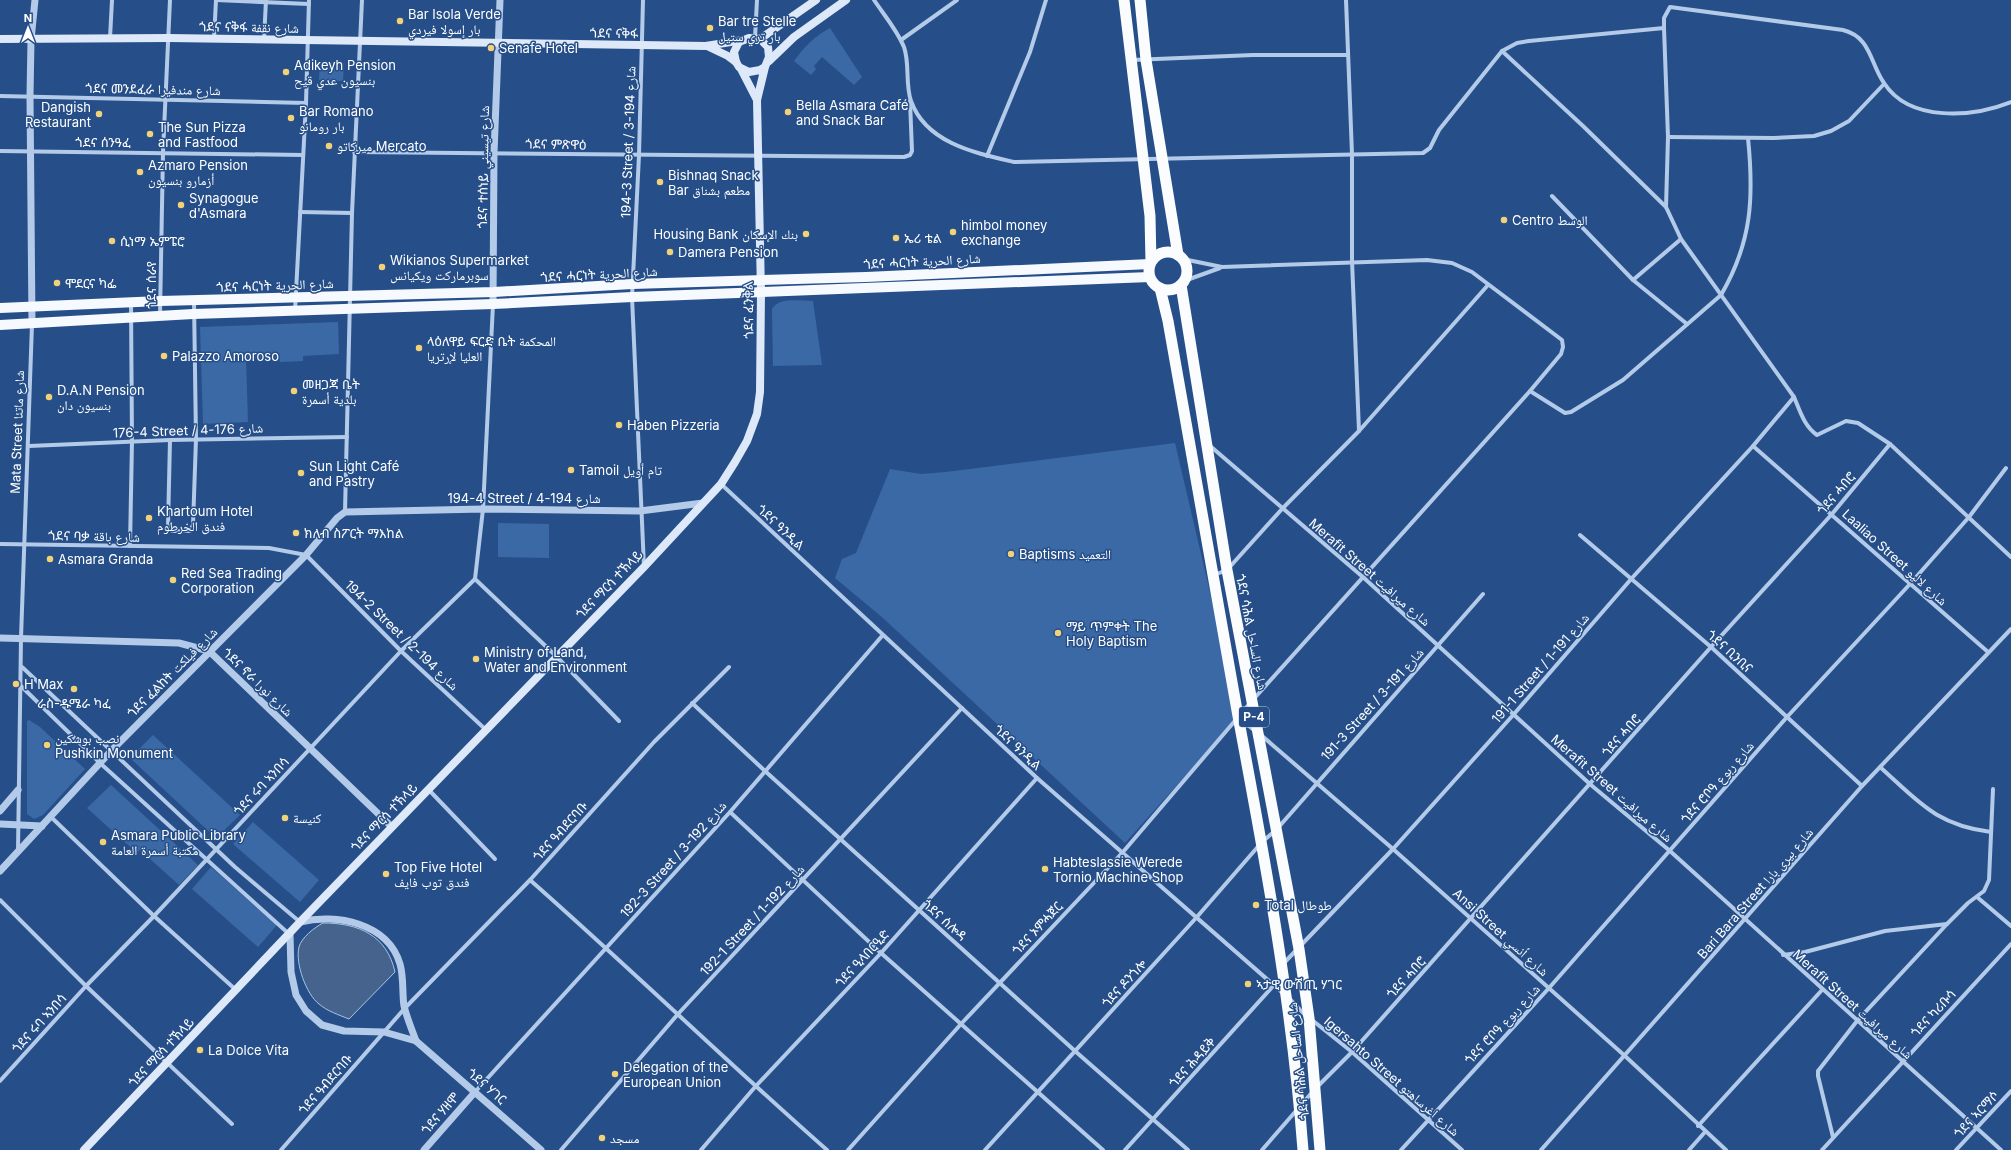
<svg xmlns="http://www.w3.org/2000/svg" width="2011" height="1150" font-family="Inter,'Noto Naskh Arabic','Noto Sans Ethiopic',sans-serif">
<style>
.green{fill:#3b69a5}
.water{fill:#45638c;stroke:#a7c5ea}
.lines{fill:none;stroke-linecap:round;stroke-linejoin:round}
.minor{stroke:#b3cae9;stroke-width:4}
.tertiary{stroke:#b3cae9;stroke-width:7}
.secondary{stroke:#dde8f8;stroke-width:8}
.primary{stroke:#f6f9fe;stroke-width:10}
.trunk{stroke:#fafcfe;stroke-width:11}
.poi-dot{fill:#f2d178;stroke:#264f89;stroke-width:1.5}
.labels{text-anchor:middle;stroke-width:3;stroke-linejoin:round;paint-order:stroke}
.shield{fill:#264f89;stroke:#becadc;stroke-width:1}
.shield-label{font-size:12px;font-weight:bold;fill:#fff}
.poi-label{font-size:13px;fill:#fff;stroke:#264f89;text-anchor:start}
.street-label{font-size:13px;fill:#fff;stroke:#264f89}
</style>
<rect width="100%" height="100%" fill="#264f89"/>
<!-- green -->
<g class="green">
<path d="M830,28L862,77L854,85L822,57L814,66L816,69L811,75L794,61C804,47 815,36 830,28Z"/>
<path d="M320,62L344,63L343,81L319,80Z"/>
<path d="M813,301L822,365L773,366L772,309C779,297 800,301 813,301Z"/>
<path d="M338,322L339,354L303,356V361L280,362L279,358L246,359L248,422L203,424L200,327Z"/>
<path d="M1175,443L1239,716L1125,843L883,618L835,578L842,559L856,553L890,469L921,474L946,472Z"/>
<path d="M498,523L549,524V558L498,557Z"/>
<path d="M29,720L40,727L85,769L43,815L34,819L27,814V721Z"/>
<path d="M153,735L240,815L216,838L130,758Z"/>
<path d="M111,785L198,865L179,885L140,850L137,853L87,808Z"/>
<path d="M253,822L319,880L300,902L233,844Z"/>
<path d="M211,867L277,925L258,947L192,889Z"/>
</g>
<!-- water -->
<path class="water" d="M323,923C358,923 387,935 395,972L349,1019C339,1015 327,1011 319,1004C306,994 295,963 299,947C301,938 315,927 323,923Z"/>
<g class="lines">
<!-- minor -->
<g class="minor">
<path d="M216,0L309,4"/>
<path d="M643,0L639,155L632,297L644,567"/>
<path d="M874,0C884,15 897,30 904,47C910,64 905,84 911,101C926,143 975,153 1014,162L1423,153L1430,148L1439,130L1502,51L1583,126L1666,207L1681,239L1794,397C1800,411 1804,426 1817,435L1846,421L1858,423L1890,444L2011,557"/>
<path d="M1346,0L1352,154V261L1359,431"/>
<path d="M1664,28V18L1670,7L1843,30C1871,37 1870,63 1884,83C1910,123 1973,117 2011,102"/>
<path d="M110,38L112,0"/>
<path d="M755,38L757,0"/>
<path d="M214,39L216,0"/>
<path d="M264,40L266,0"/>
<path d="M901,40L957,0"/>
<path d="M1502,51L1517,43L1529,41L1664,28L1668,137L1666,207"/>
<path d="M1132,60L1253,55H1347"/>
<path d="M0,96L306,103"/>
<path d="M1668,137L1774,138L1814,136L1831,131L1849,121L1884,84"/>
<path d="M0,151L303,155"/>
<path d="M354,152L904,157L910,155L912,151L910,101"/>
<path d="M987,156L1030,52L1046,0"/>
<path d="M1552,196L1633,280L1687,324"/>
<path d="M300,212L352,213"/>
<path d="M1633,280L1681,239"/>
<path d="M1184,281L1220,268"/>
<path d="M295,311L306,103L309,0"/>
<path d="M160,315L163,152L170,0"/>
<path d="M1530,391L1565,413L1571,412L1623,380L1721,295C1752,242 1754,197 1748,138"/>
<path d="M170,440L168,527L172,531H190L193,525L196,439L194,301"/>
<path d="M1209,445L1364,578L1591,785L1670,851L2001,1150"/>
<path d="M29,446L170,440L347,437"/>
<path d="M1753,446L1988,652"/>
<path d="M721,484L1037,778L1284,994"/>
<path d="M345,512L352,213L362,0"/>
<path d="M1580,535L1711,647L1862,786"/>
<path d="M0,544L269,548L306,555L401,651L485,729"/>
<path d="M130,546L132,441L131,303"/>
<path d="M1214,575L1227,570L1282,509L1359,431L1488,285"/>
<path d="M475,579L483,509L493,304"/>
<path d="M475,579L556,656L619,721"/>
<path d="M22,667L235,867L300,922"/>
<path d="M21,686L100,763L289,934"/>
<path d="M692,703L765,771L1075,1051L1188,1150"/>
<path d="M1241,719L1255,731"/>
<path d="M1261,735L1393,849L1625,1056L1726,1150"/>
<path d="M1880,767C1919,802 1936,825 1991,832"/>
<path d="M428,789L495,859"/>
<path d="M730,812L881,953L1103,1150"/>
<path d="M51,817L154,916L236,990"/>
<path d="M18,851L21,638L32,324"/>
<path d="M530,880C631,969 727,1062 827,1150"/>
<path d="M1977,897L2011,926"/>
<path d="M0,900L86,986L232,1124"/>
<path d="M1947,924L1968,903L1984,891L1989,880L1993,789"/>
<path d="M1783,955L1805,952L1885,931L1947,924L1857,1021L1818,1071V1076L1833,1137"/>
<path d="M1283,964L1393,849L1514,714L1632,578L1753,446L1794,397"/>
<path d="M1289,998L1305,1015"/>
<path d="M1312,1020L1352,1052L1462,1150"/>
<path d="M0,1081L86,986L154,916L401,651L475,579"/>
<path d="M475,1092L730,812L882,636"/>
<path d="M1698,1126L1822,990"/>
<path d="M281,1150L405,1008L530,880L654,742L729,667"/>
<path d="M561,1150L678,1014L962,708"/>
<path d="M701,1150L755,1087L881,953L1037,778"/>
<path d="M848,1150L961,1024L1123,852L1251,702L1530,391L1561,354L1563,347L1562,340L1472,272L1452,263L1427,260L1222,267L1183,259"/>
<path d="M985,1150L1196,918L1262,842L1277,829L1483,594"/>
<path d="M1125,1150L1274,985"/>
<path d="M1262,1150L1315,1089L1352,1052L1711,647L1832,514L1890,444"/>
<path d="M1401,1150L1549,988L1787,717L1910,584L1969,517L2006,468"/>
<path d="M1541,1150L1862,786L2011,629"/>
<path d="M1689,1150L1705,1132"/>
<path d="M1822,1150L2011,944"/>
<path d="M1956,1150L2011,1091"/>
</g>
<!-- tertiary -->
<g class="tertiary">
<path d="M493,304L494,153L500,0"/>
<path d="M32,324L30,96L31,40L35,0"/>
<path d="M0,638L179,643L209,651L392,827"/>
<path d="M0,811L18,790"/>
<path d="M0,824L42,826"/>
<path d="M0,871L112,750L306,555L337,518L345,512L483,509L640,511L703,503"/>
<path d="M300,922C336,913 388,923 400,964C404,978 402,993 404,1006C407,1018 412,1030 416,1041"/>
<path d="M290,934L291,972L296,995L306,1011L322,1025L344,1031L384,1032L416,1041L541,1150"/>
<path d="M424,1150L475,1092"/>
</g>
<!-- secondary -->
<g class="secondary">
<path d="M0,39L169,38L706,46L743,40"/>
<path d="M760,39L816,0"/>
<path d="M707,46L728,56L736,62"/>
<path d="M769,61L794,37L846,0"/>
<path d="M741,69L757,100"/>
<path d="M84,1150L300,922L644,567L721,484L735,462L747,441L757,414L760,392L761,293L757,100L765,67L769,57L768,47L760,39L749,38L739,42L734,52L736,62L739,67L749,72L760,70L765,67"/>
</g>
<!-- primary -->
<g class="primary">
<path d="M0,308L160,301L494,292L632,284L866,277L1150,264"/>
<path d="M0,325L193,314L493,304L632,297L1150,277"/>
</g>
<!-- trunk -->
<g class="trunk">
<path d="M1124,0L1150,216L1151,262"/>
<path d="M1140,0L1146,60L1178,255"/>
<circle cx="1168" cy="271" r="19"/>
<path d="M1181,285L1227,570L1299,949L1309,1018L1320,1150"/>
<path d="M1160,288L1168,321C1191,453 1214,585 1238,716C1265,860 1292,1004 1303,1150"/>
</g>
</g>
<!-- markers -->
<g class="poi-dot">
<circle cx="400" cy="21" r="4"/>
<circle cx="710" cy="28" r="4"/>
<circle cx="491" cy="48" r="4"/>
<circle cx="286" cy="72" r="4"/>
<circle cx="788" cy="112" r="4"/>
<circle cx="99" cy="114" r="4"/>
<circle cx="291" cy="118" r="4"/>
<circle cx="150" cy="134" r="4"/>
<circle cx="329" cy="146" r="4"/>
<circle cx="140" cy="172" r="4"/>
<circle cx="660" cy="182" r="4"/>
<circle cx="181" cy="205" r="4"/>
<circle cx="1504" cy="220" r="4"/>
<circle cx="953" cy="232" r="4"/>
<circle cx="806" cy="234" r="4"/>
<circle cx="896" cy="238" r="4"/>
<circle cx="112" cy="241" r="4"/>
<circle cx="670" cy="252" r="4"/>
<circle cx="382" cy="267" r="4"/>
<circle cx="57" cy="283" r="4"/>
<circle cx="419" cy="348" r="4"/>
<circle cx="164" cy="356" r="4"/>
<circle cx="294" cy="391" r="4"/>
<circle cx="49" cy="397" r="4"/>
<circle cx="619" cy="425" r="4"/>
<circle cx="571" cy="470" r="4"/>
<circle cx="301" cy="473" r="4"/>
<circle cx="149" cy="518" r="4"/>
<circle cx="296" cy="533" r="4"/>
<circle cx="1011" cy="554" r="4"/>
<circle cx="50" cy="559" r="4"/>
<circle cx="173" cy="580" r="4"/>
<circle cx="1058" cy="633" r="4"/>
<circle cx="476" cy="659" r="4"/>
<circle cx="16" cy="684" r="4"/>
<circle cx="74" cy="689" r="4"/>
<circle cx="47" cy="745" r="4"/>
<circle cx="285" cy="818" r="4"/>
<circle cx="103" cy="842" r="4"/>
<circle cx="1045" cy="869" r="4"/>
<circle cx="386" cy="874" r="4"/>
<circle cx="1256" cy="905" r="4"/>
<circle cx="1248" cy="984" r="4"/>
<circle cx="200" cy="1050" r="4"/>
<circle cx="615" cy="1074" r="4"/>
<circle cx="602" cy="1138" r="4"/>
</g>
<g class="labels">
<!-- shield labels -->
<rect class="shield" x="1239" y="707" width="30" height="20" rx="3"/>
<g class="shield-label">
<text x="1254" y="721">P-4</text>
</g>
<!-- poi labels -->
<g class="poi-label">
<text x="408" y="19">Bar Isola Verde<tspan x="408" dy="15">بار إسولا فيردي</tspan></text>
<text x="718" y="26">Bar tre Stelle<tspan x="718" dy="15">بار تري ستيل</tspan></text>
<text x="499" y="53">Senafe Hotel</text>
<text x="294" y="70">Adikeyh Pension<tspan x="294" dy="15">بنسيون عدي قيح</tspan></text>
<text x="796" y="110">Bella Asmara Café<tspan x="796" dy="15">and Snack Bar</tspan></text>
<text x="91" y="112" text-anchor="end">Dangish<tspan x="91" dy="15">Restaurant</tspan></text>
<text x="299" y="116">Bar Romano<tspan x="299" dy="15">بار رومانو</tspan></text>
<text x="158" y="132">The Sun Pizza<tspan x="158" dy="15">and Fastfood</tspan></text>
<text x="337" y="151">ميركاتو Mercato</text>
<text x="148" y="170">Azmaro Pension<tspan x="148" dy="15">أزمارو بنسيون</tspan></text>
<text x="668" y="180">Bishnaq Snack<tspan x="668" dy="15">Bar مطعم بشناق</tspan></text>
<text x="189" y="203">Synagogue<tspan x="189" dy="15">d'Asmara</tspan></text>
<text x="1512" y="225">Centro الوسط</text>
<text x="961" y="230">himbol money<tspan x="961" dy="15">exchange</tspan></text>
<text x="798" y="239" text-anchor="end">Housing Bank بنك الإسكان</text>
<text x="904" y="243">ኤሪ ቴል</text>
<text x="120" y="246">ሲነማ ኤምፔሮ</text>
<text x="678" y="257">Damera Pension</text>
<text x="390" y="265">Wikianos Supermarket<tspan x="390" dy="15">سوبرماركت ويكيانس</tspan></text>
<text x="65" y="288">ሞደርና ካፌ</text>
<text x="427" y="346">ላዕለዋይ ፍርድ ቤት المحكمة<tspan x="427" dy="15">العليا لإرتريا</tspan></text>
<text x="172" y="361">Palazzo Amoroso</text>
<text x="302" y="389">መዘጋጃ ቤት<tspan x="302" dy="15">بلدية أسمرة</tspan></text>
<text x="57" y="395">D.A.N Pension<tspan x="57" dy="15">بنسيون دان</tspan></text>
<text x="627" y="430">Haben Pizzeria</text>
<text x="309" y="471">Sun Light Café<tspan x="309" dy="15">and Pastry</tspan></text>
<text x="579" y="475">Tamoil تام أويل</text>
<text x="157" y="516">Khartoum Hotel<tspan x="157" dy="15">فندق الخرطوم</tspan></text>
<text x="304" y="538">ክለብ ስፖርት ማእከል</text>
<text x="1019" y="559">Baptisms التعميد</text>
<text x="58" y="564">Asmara Granda</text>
<text x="181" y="578">Red Sea Trading<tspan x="181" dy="15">Corporation</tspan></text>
<text x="1066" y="631">ማይ ጥምቀት The<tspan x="1066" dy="15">Holy Baptism</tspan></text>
<text x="484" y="657">Ministry of Land,<tspan x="484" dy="15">Water and Environment</tspan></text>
<text x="24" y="689">H Max</text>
<text x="74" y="708" text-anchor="middle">ራስ-ዱሜራ ካፈ</text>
<text x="55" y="743">نصب بوشكين<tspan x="55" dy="15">Pushkin Monument</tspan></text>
<text x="293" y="823">كنيسة</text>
<text x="111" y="840">Asmara Public Library<tspan x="111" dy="15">مكتبة أسمرة العامة</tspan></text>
<text x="1053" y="867">Habteslassie Werede<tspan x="1053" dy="15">Tornio Machine Shop</tspan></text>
<text x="394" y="872">Top Five Hotel<tspan x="394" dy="15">فندق توب فايف</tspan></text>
<text x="1264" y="910">Total طوطال</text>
<text x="1256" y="989">ኣታዊ ውሽጢ ሃገር</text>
<text x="208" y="1055">La Dolce Vita</text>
<text x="623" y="1072">Delegation of the<tspan x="623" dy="15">European Union</tspan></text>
<text x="610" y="1143">مسجد</text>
</g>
<!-- street labels -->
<g class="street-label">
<text transform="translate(249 27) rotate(1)" y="5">ጎደና ናቅፋ شارع نقفة</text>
<text transform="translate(614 33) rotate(1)" y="5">ጎደና ናቅፋ</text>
<text transform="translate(153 89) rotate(1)" y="5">ጎደና መንደፈራ شارع مندفيرا</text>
<text x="103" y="147">ጎደና ሰንዓፈ</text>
<text transform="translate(628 142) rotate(-88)" y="5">194-3 Street / شارع 194-3</text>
<text transform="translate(556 144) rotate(1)" y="5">ጎደና ምጽዋዕ</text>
<text transform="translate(483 167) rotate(-89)" y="5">ጎደና ተሰነይ شارع تيسيني</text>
<text transform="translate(922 261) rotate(-3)" y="5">ጎደና ሓርነት شارع الحرية</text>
<text transform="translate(599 274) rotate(-3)" y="5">ጎደና ሓርነት شارع الحرية</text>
<text transform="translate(151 285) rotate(-90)" y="5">ጎደና ሰራየ</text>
<text transform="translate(275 285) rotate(-2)" y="5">ጎደና ሓርነት شارع الحرية</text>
<text transform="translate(748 310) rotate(-91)" y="5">ጎደና ፈንቅል</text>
<text transform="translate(188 430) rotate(-2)" y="5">176-4 Street / شارع 176-4</text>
<text transform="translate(17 432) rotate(-88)" y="5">Mata Street شارع ماتئا</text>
<text transform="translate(1836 493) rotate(-50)" y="5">ጎደና ሓበሮ</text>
<text x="524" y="503">194-4 Street / شارع 194-4</text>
<text transform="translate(781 527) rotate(43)" y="5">ጎደና ዓንዲል</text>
<text transform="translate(94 536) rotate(1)" y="5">ጎደና ባቃ شارع باقة</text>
<text transform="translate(1895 557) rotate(42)" y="5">Laaliao Street شارع لاليو</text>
<text transform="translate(1370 572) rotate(41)" y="5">Merafit Street شارع ميرافيت</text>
<text transform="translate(609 584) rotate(-46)" y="5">ጎደና ማርሳ ተኽላይ</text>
<text transform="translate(1252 632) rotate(79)" y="5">ጎደና ሳሕል شارع الساحل</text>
<text transform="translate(402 635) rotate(44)" y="5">194-2 Street / شارع 194-2</text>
<text transform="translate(1730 651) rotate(42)" y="5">ጎደና ቢንቢና</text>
<text transform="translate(1540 668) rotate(-49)" y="5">191-1 Street / شارع 191-1</text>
<text transform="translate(172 672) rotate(-45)" y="5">ጎደና ፈልከት شارع فيلكت</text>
<text transform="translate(258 682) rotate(44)" y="5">ጎደና ኖራ شارع نورا</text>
<text transform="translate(1372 704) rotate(-48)" y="5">191-3 Street / شارع 191-3</text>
<text transform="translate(1621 735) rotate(-49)" y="5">ጎደና ሓበሮ</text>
<text transform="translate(1018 747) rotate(43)" y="5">ጎደና ዓንዲል</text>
<text transform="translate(1717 782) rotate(-49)" y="5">ጎደና ሮቦዓ شارع ربوع</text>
<text transform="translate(261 786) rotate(-47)" y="5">ጎደና ሩባ ኣንበሳ</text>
<text transform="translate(1612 788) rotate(41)" y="5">Merafit Street شارع ميرافيت</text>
<text transform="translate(384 817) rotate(-46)" y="5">ጎደና ማርሳ ተኽላይ</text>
<text transform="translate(560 831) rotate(-48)" y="5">ጎደና ዓብደርባቡ</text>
<text transform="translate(673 859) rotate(-48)" y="5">192-3 Street / شارع 192-3</text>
<text transform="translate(1755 893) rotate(-49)" y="5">Bari Bara Street شارع بيرى بارا</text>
<text transform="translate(752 920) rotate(-47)" y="5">192-1 Street / شارع 192-1</text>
<text transform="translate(945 920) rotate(42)" y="5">ጎደና ሰሎዳ</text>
<text transform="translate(1037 928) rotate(-47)" y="5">ጎደና ኦምሓጀር</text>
<text transform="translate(1501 932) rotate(42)" y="5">Ansi Street شارع أنسي</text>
<text transform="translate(862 958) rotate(-47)" y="5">ጎደና ዒላበርዒድ</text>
<text transform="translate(1406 977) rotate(-48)" y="5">ጎደና ሓበሮ</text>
<text transform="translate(1124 983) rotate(-48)" y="5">ጎደና ዶንጎሎ</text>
<text transform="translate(1853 1004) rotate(42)" y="5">Merafit Street شارع ميرافيت</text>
<text transform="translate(1933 1013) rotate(-47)" y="5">ጎደና ካሪቡሳ</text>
<text transform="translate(39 1023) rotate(-48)" y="5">ጎደና ሩባ ኣንበሳ</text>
<text transform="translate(1502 1024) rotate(-47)" y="5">ጎደና ሮቦዓ شارع ربوع</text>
<text transform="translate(161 1052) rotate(-47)" y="5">ጎደና ማርሳ ተኽላይ</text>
<text transform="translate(1298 1061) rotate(-96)" y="5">ጎደና ሳሕል شارع الساحل</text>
<text transform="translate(1192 1062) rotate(-48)" y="5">ጎደና ሕዳይቅ</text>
<text transform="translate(1392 1076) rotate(41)" y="5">Igersahto Street شارع اغرساهتو</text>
<text transform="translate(325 1084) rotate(-49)" y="5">ጎደና ዓብደርባቡ</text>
<text transform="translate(487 1086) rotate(41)" y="5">ጎደና ሃገር</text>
<text transform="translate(440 1113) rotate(-49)" y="5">ጎደና ሃዘሞ</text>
<text transform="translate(1976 1114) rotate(-47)" y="5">ጎደና ኣርማሶ</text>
</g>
</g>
<!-- north arrow -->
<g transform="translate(28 28)" stroke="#264f89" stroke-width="3" paint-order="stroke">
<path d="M0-3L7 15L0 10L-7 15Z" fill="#ffffff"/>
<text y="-6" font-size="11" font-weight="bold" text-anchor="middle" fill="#ffffff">N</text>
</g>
</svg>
